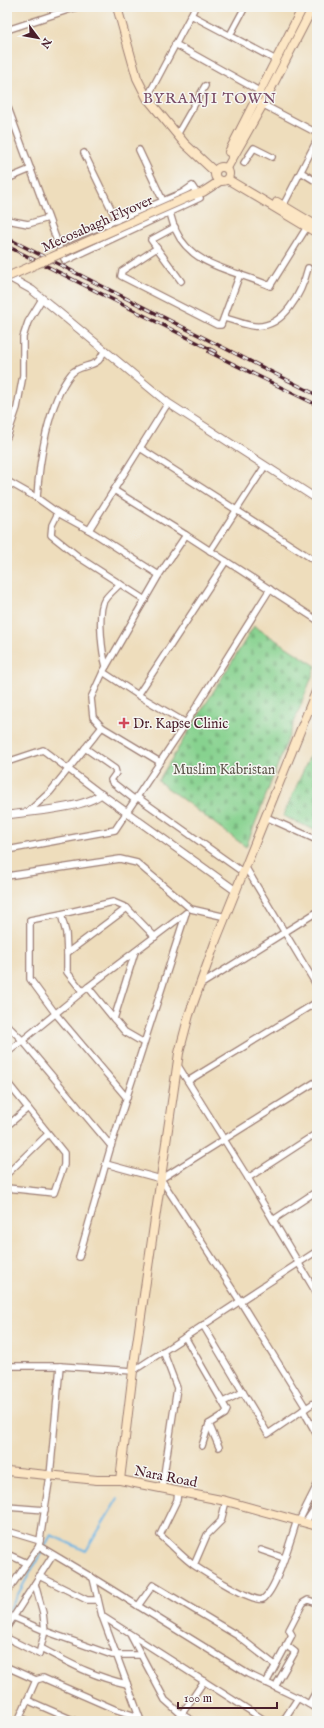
<svg xmlns="http://www.w3.org/2000/svg" width="324" height="1728" font-family="'IM FELL English',serif">
<style>
.cemetery{fill:url(#cemetery-stones);stroke:#68785d}
.lines{fill:none;stroke-linecap:round;stroke-linejoin:round}
.stream{stroke:#6bb5e4;stroke-width:2}
.minor-casing{stroke:#9c7e74;stroke-width:8}
.tertiary-casing{stroke:#9c7e74;stroke-width:9}
.secondary-casing{stroke:#9c7e74;stroke-width:10}
.minor{stroke:#fff;stroke-width:5.5}
.tertiary{stroke:#fff;stroke-width:7}
.secondary{stroke:#fce6c4;stroke-width:8}
.rail-casing{stroke:#4a1f2b;stroke-width:3.5}
.rail{stroke:#f6f6f2;stroke-width:2;stroke-dasharray:6;stroke-linecap:butt}
.secondary-bridge-casing{stroke:#9c7e74;stroke-width:10;stroke-linecap:butt}
.secondary-bridge{stroke:#fce6c4;stroke-width:8}
.poi-dot{fill:#d1495b;stroke:#f6f6f2;stroke-width:1.5}
.labels{text-anchor:middle;stroke-width:3;stroke-linejoin:round;paint-order:stroke}
.street-label{font-size:14px;fill:#4a1f2b;stroke:#f6f6f2}
.poi-label{font-size:14px;fill:#4a1f2b;stroke:#f6f6f2;text-anchor:start}
.park-label{font-size:14px;fill:#5c5549;stroke:#f6f6f2}
.neighbourhood-label{font-size:15px;letter-spacing:1px;fill:#7b4e67;stroke:#f6f6f2}
</style>
<defs>
<pattern id="cemetery-stones" width="16" height="16" patternUnits="userSpaceOnUse"><rect width="16" height="16" fill="#87d28f"/><path d="M2 7V4a2 2 0 0 1 4 0v3zM10 15v-3a2 2 0 0 1 4 0v3z" fill="#76b47c"/></pattern>
</defs>
<rect width="100%" height="100%" fill="#f6f6f2"/>
<filter id="ink" filterUnits="userSpaceOnUse"><feTurbulence type="fractalNoise" baseFrequency=".025" numOctaves="2"/><feDisplacementMap in="SourceGraphic" scale="8" xChannelSelector="R" yChannelSelector="G"/><feConvolveMatrix kernelMatrix="1 2 1 2 8 2 1 2 1" color-interpolation-filters="sRGB"/></filter>
<filter id="wash" filterUnits="userSpaceOnUse"><feTurbulence type="fractalNoise" baseFrequency=".012" numOctaves="4" result="noise"/><feDisplacementMap in="SourceGraphic" scale="16" xChannelSelector="R" yChannelSelector="G"/><feGaussianBlur stdDeviation="0.9" result="paint"/><feColorMatrix in="noise" values="0 0 0 0 0 0 0 0 0 0 0 0 0 0 0 0 0 1.4 0 .05"/><feComposite in="paint" operator="in"/></filter>
<g filter="url(#wash)">
<rect width="100%" height="100%" fill="#eeddbc"/>
<!-- cemetery -->
<g class="cemetery">
<path d="M254,626L316,666L246,847L158,781Z"/>
<path d="M317,740V831L283,816Z"/>
</g>
<g class="lines">
<!-- stream -->
<path class="stream" d="M7,1614L51,1535L86,1551L118,1498"/>
</g>
</g>
<g filter="url(#ink)">
<g class="lines">
<!-- minor casing -->
<g class="minor-casing">
<g id="minor">
<path d="M191,15L195,7"/>
<path d="M7,30L77,7"/>
<path d="M230,35L245,7"/>
<path d="M175,44L261,92"/>
<path d="M147,98L191,15L276,60"/>
<path d="M260,103L317,133"/>
<path d="M7,105L58,244L65,261L200,198L192,186L182,193L163,201L58,244"/>
<path d="M177,135L205,86"/>
<path d="M139,150L163,201"/>
<path d="M84,153L117,221"/>
<path d="M244,163L254,148L272,157"/>
<path d="M301,172L317,182"/>
<path d="M7,179L31,169"/>
<path d="M283,206L317,140"/>
<path d="M170,213C172,219 173,225 176,231C192,267 238,271 270,286L307,227"/>
<path d="M7,220L28,224L48,218"/>
<path d="M175,227L151,240L181,281"/>
<path d="M157,248L122,271L121,276L217,325H221L240,274"/>
<path d="M224,318C234,320 244,325 254,326C284,329 302,292 308,268"/>
<path d="M168,403L89,530L159,575L186,535L317,620"/>
<path d="M7,437L17,408L23,375V337L28,322L42,299"/>
<path d="M140,448L317,562"/>
<path d="M7,481L37,498"/>
<path d="M114,490L186,535"/>
<path d="M58,513L37,498C39,462 48,402 71,374C77,366 91,367 98,361C101,358 103,353 105,350"/>
<path d="M89,530L58,513L52,525L51,535L80,558L145,600"/>
<path d="M210,551L265,466"/>
<path d="M226,561L138,695L186,723L270,589"/>
<path d="M106,666C102,653 98,617 103,603C105,597 115,589 120,584"/>
<path d="M138,695L103,672L159,575"/>
<path d="M102,727L93,717L91,698L103,672"/>
<path d="M85,748L115,769L116,773L111,780L112,782L135,800"/>
<path d="M7,762L43,750L101,794"/>
<path d="M137,797L244,873"/>
<path d="M28,812L50,792L102,727L160,762"/>
<path d="M266,817L317,840"/>
<path d="M7,850L115,830L186,723"/>
<path d="M246,868L317,986"/>
<path d="M7,876L120,859L137,863L191,909L226,917"/>
<path d="M61,914L66,933L67,953"/>
<path d="M200,985L317,912"/>
<path d="M88,987L114,1019L135,952"/>
<path d="M82,991L67,972V953L127,908"/>
<path d="M114,1019L125,1032L144,1043"/>
<path d="M7,1025L22,1040L111,1146"/>
<path d="M7,1053L88,987L186,913"/>
<path d="M177,1064L248,1178"/>
<path d="M188,1081L317,1002"/>
<path d="M7,1082L64,1153V1165L54,1193L7,1188"/>
<path d="M127,1098L55,1013L30,979V920L61,914L113,902L127,908L155,937"/>
<path d="M7,1126L28,1108"/>
<path d="M317,1133L248,1178L317,1294"/>
<path d="M106,1164L161,1179L240,1301L306,1408L317,1401"/>
<path d="M7,1174L48,1134"/>
<path d="M161,1179L317,1081"/>
<path d="M273,1220L317,1191"/>
<path d="M79,1257L111,1146L186,913"/>
<path d="M203,1325L268,1434L306,1408"/>
<path d="M185,1337L227,1410L225,1414L209,1424L219,1447"/>
<path d="M7,1366H60"/>
<path d="M223,1402L243,1392"/>
<path d="M303,1410L317,1435"/>
<path d="M202,1446L209,1424"/>
<path d="M162,1488L177,1388L163,1351"/>
<path d="M178,1491L177,1500L160,1535C172,1545 182,1557 195,1566C204,1572 255,1604 263,1599C277,1589 291,1538 297,1520"/>
<path d="M7,1507L45,1510"/>
<path d="M299,1521L317,1485"/>
<path d="M305,1523L317,1505"/>
<path d="M7,1531L40,1541"/>
<path d="M261,1550L284,1558"/>
<path d="M7,1554L27,1563"/>
<path d="M194,1565L207,1535L221,1521L226,1501"/>
<path d="M39,1576L87,1600H98"/>
<path d="M93,1578L248,1674L298,1698"/>
<path d="M7,1592L39,1546"/>
<path d="M138,1606L153,1585L238,1636L275,1665"/>
<path d="M102,1616L266,1721"/>
<path d="M13,1617L45,1631L112,1655H141"/>
<path d="M7,1627L53,1555"/>
<path d="M131,1636L165,1700L181,1714L193,1721"/>
<path d="M7,1638L39,1654L45,1631L43,1613L35,1584"/>
<path d="M41,1648C71,1664 94,1677 127,1684"/>
<path d="M7,1667L36,1680L18,1721"/>
<path d="M36,1680L43,1678L114,1709L139,1717"/>
<path d="M266,1683L292,1635L289,1630L303,1603L308,1600L317,1603"/>
<path d="M275,1687L295,1652L286,1645"/>
<path d="M27,1700L75,1721"/>
<path d="M309,1704L317,1690"/>
<path d="M20,1717L28,1721"/>
<path d="M141,1721L102,1616L93,1578L39,1546L50,1476L60,1366L133,1371L317,1251"/>
<path d="M177,1721L204,1681"/>
<path d="M283,1721L298,1698L317,1709"/>
</g>
</g>
<!-- tertiary casing -->
<g class="tertiary-casing">
<g id="tertiary">
<path d="M7,276L32,290L168,403L317,499"/>
<path d="M7,815C29,812 86,808 101,794L236,891"/>
</g>
</g>
<!-- secondary casing -->
<g class="secondary-casing">
<g id="secondary">
<path d="M117,7L137,78L147,98L185,144L215,172"/>
<path d="M229,152L303,7"/>
<circle cx="222" cy="174" r="7"/>
<path d="M227,168L263,104L313,7"/>
<path d="M227,179L317,233"/>
<path d="M193,195L203,192L220,181"/>
<path d="M277,202L317,226"/>
<path d="M7,1471L97,1480H120L226,1501L317,1526"/>
<path d="M120,1480L133,1371L179,1053L189,1015L216,940L317,689"/>
</g>
</g>
<!-- minor -->
<use href="#minor" class="minor"/>
<!-- tertiary -->
<use href="#tertiary" class="tertiary"/>
<!-- secondary -->
<use href="#secondary" class="secondary"/>
<!-- rail casing -->
<g class="rail-casing">
<g id="rail">
<path d="M7,238L317,395"/>
<path d="M7,246L216,352"/>
<path d="M209,352L317,405"/>
</g>
</g>
<!-- rail -->
<use href="#rail" class="rail"/>
<!-- secondary-bridge casing -->
<g class="secondary-bridge-casing">
<path id="secondary-bridge" d="M7,277L193,195"/>
</g>
<!-- secondary-bridge -->
<use href="#secondary-bridge" class="secondary-bridge"/>
</g>
</g>
<!-- markers -->
<path class="poi-dot" d="M122 717h4v4h4v4h-4v4h-4v-4h-4v-4h4z"/>
<g class="labels">
<!-- street labels -->
<g class="street-label">
<text transform="translate(97 223) rotate(-24)" y="5">Mecosabagh Flyover</text>
<text transform="translate(166 1476) rotate(11)" y="5">Nara Road</text>
</g>
<!-- poi labels -->
<g class="poi-label">
<text x="133" y="728">Dr. Kapse Clinic</text>
</g>
<!-- park labels -->
<g class="park-label">
<text x="224" y="774">Muslim Kabristan</text>
</g>
<!-- neighbourhood labels -->
<g class="neighbourhood-label">
<text x="210" y="103">BYRAMJI TOWN</text>
</g>
</g>
<!-- margin -->
<rect width="324" height="1728" fill="none" stroke="#f6f6f2" stroke-width="24"/>
<!-- north arrow -->
<g transform="translate(38 38) rotate(122)" stroke="#f6f6f2" stroke-width="3" paint-order="stroke">
<path d="M0-3L7 15L0 10L-7 15Z" fill="#4a1f2b"/>
<text y="-6" font-size="11" font-weight="bold" text-anchor="middle" fill="#4a1f2b">N</text>
</g>
<!-- scale -->
<path d="M178 1702v6h99v-6" fill="none" stroke="#4a1f2b" stroke-width="2"/>
<text x="184" y="1702" font-size="12" fill="#4a1f2b" stroke="#f6f6f2" stroke-width="3" paint-order="stroke">100 m</text>
</svg>
